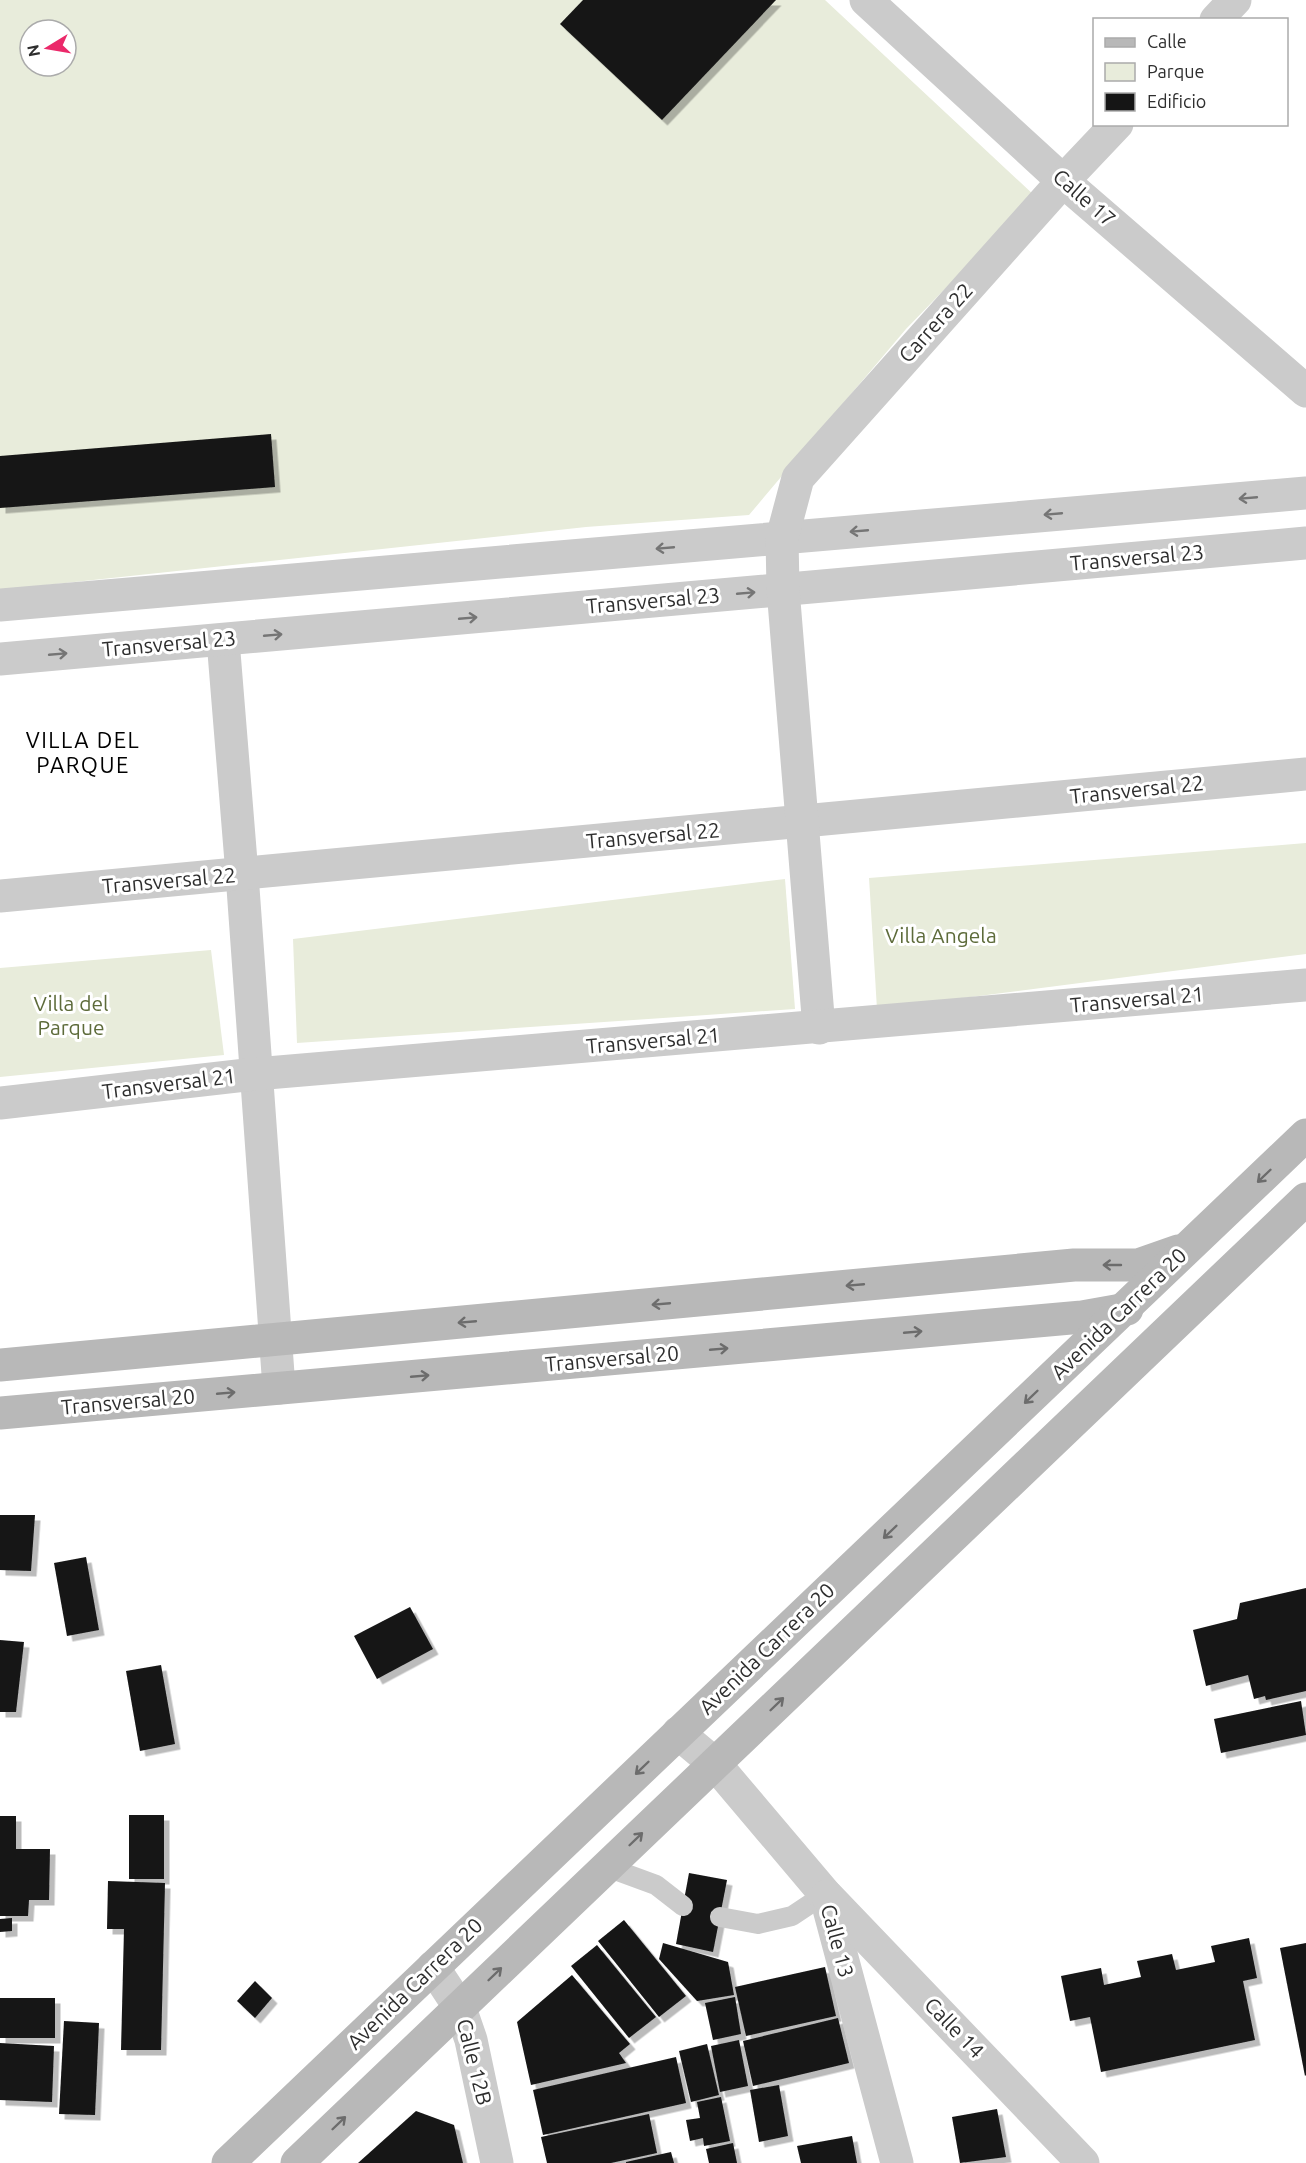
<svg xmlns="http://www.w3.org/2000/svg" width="1306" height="2163" font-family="Ubuntu,sans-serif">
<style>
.green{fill:#e8ecdb;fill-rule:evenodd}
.building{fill:#151515;filter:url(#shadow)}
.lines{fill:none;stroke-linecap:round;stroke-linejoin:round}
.lane{stroke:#cbcbcb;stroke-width:20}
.street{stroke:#cbcbcb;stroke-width:33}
.secondary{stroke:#b8b8b8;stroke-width:33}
.oneway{stroke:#757575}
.oneway2{stroke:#6c6c6c}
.labels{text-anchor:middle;stroke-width:6;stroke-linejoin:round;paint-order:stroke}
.street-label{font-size:21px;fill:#2e2e2e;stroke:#fff}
.park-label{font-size:21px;fill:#5d6b3a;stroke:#fff}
.neighbourhood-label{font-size:22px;letter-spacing:1.5px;fill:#000;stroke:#fff}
</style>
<defs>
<filter id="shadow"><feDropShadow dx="5.5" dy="5.5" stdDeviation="0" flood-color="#0004"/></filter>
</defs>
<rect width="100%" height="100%" fill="#fff"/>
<!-- green -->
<g class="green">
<path d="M0,0H825L1035,196L906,329L749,515L586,527L0,590ZM30,30H66V66H30Z"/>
<path d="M1306,843V954L877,1009L869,878Z"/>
<path d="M785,879L795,1009L297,1043L293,939Z"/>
<path d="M211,950L224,1055L0,1077V968Z"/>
</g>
<!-- building -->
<g class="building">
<path d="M583,0H776L662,120L560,24Z"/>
<path d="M271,434L275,487L0,508V456Z"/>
<path d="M0,1515H35L31,1571L0,1570Z"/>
<path d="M86,1557L99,1630L67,1636L54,1563Z"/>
<path d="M1306,1588V1691L1266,1700L1265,1696L1254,1699L1248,1675L1206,1686L1193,1630L1237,1619L1240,1603Z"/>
<path d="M410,1607L433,1649L377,1679L354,1636Z"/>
<path d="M0,1640L24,1642L16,1712H0Z"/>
<path d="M161,1665L175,1744L140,1751L126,1671Z"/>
<path d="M1301,1701L1306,1735L1221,1753L1214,1719Z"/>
<rect x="129" y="1815" width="35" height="64"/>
<path d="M0,1816H16V1849H50L49,1900H29L28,1916H0Z"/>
<path d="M689,1873L727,1880L713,1952L676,1944Z"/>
<path d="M108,1881L165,1883L161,2050H121L124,1929H107Z"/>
<path d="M12,1918V1931L0,1932V1919Z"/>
<path d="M624,1920L686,1996L659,2017L598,1941Z"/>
<path d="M1249,1938L1257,1978L1243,1981L1255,2040L1101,2072L1090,2017L1070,2021L1061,1976L1101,1968L1104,1985L1141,1977L1137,1961L1172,1954L1176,1970L1215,1962L1211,1946Z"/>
<path d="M663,1943L728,1962L734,1995L697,2001L659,1959Z"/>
<path d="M1306,1943V2075L1305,2076L1280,1948Z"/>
<path d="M597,1945L656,2017L629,2038L571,1966Z"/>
<path d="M825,1967L836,2016L746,2036L735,1987Z"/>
<path d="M572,1975L630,2044L619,2053L626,2063L531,2085L517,2022Z"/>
<path d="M255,1981L272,1998L255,2018L237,2001Z"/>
<path d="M735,1997L741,2034L713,2040L705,2003Z"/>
<rect x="0" y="1998" width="55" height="40"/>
<path d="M838,2018L849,2063L753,2086L743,2041Z"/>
<path d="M64,2021L99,2023L95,2115L59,2114Z"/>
<path d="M739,2040L748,2086L720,2092L711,2046Z"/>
<path d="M0,2043L54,2046L52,2102L0,2100Z"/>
<path d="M707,2044L719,2095L691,2102L679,2051Z"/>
<path d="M676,2057L686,2103L543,2135L533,2090Z"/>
<path d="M779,2085L788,2136L759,2142L750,2090Z"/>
<path d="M721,2097L730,2141L704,2146L703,2138L690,2141L686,2120L700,2118L697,2102Z"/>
<path d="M997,2109L1006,2157L960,2163L952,2117Z"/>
<path d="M416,2111L454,2125L463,2163H358Z"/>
<path d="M649,2114L657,2153L611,2163H547L541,2137Z"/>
<path d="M852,2136L857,2163H801L797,2146Z"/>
<path d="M733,2143L737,2163H709L706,2149Z"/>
<path d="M671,2152L674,2163H626V2162Z"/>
</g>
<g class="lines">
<!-- lane -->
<g class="lane">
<path d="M607,1867L656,1885L683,1906"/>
<path d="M720,1917L758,1924L792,1916L825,1894"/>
</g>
<!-- street -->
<g class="street">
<path d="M866,0L1063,181L1306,391"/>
<path d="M1216,20L1235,0"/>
<path d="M0,605L1306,493"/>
<path d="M223,640L242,874L279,1388"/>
<path d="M0,659L1306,543"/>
<path d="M0,896L1306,774"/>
<path d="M819,1028L783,589L782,538L798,478L1063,181L1117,124"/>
<path d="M0,1103L255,1074L1306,985"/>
<path d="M678,1733L715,1764L825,1894L897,2163"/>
<path d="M827,1896L1083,2163"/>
<path d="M433,1967L460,2008L471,2040L497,2163"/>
</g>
<!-- secondary -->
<g class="secondary">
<path d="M0,1365L1074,1265H1138L1178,1251"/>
<path d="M0,1413L1082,1317L1127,1309"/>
<path d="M228,2163L1306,1135"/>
<path d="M297,2163L1306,1199"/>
</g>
</g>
<!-- one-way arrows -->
<defs><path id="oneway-shaft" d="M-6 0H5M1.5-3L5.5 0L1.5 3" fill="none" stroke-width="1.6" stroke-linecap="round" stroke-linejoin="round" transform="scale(1.5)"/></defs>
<g class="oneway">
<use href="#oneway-shaft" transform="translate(1248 498) rotate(175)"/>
<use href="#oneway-shaft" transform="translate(1053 514) rotate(175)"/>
<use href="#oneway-shaft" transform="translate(859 531) rotate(175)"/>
<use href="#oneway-shaft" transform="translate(665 548) rotate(175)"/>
<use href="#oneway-shaft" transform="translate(746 593) rotate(-5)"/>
<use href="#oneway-shaft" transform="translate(468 618) rotate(-5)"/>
<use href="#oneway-shaft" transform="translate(273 635) rotate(-5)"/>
<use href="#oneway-shaft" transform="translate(58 654) rotate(-5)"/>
</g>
<g class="oneway2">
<use href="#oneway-shaft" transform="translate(1264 1176) rotate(136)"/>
<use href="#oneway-shaft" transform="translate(1112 1265) rotate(-180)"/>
<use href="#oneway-shaft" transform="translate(855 1285) rotate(175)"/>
<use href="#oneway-shaft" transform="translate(661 1304) rotate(175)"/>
<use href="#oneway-shaft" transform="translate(467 1322) rotate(175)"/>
<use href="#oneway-shaft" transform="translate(913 1332) rotate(-5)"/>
<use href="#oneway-shaft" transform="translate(719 1349) rotate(-5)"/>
<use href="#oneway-shaft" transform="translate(420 1376) rotate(-5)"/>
<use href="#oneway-shaft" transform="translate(226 1393) rotate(-5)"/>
<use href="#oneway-shaft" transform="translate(1031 1397) rotate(136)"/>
<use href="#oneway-shaft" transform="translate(890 1532) rotate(136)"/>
<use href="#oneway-shaft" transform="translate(777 1704) rotate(-44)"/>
<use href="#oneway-shaft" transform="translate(642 1768) rotate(136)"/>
<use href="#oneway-shaft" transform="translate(636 1839) rotate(-44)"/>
<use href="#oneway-shaft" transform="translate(495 1974) rotate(-44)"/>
<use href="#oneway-shaft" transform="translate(339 2123) rotate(-44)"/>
</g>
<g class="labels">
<!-- street labels -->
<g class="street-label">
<text transform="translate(1084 198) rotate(41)" y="7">Calle 17</text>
<text transform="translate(936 323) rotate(-48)" y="7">Carrera 22</text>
<text transform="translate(1137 558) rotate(-5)" y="7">Transversal 23</text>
<text transform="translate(653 601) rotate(-5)" y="7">Transversal 23</text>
<text transform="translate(169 644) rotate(-5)" y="7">Transversal 23</text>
<text transform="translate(1137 790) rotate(-6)" y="7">Transversal 22</text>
<text transform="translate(653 836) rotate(-5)" y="7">Transversal 22</text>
<text transform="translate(169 881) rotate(-5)" y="7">Transversal 22</text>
<text transform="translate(1137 1000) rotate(-5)" y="7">Transversal 21</text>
<text transform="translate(653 1041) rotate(-5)" y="7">Transversal 21</text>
<text transform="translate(169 1084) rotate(-7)" y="7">Transversal 21</text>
<text transform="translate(1119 1314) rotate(-44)" y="7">Avenida Carrera 20</text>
<text transform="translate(612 1359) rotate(-5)" y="7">Transversal 20</text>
<text transform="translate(128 1402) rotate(-5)" y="7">Transversal 20</text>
<text transform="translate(767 1649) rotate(-44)" y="7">Avenida Carrera 20</text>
<text transform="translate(837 1941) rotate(75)" y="7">Calle 13</text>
<text transform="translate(415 1984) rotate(-44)" y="7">Avenida Carrera 20</text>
<text transform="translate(954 2028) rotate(46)" y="7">Calle 14</text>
<text transform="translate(474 2062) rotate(76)" y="7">Calle 12B</text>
</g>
<!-- park labels -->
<g class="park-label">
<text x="941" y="943">Villa Angela</text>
<text x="71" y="1011">Villa del<tspan x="71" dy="24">Parque</tspan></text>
</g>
<!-- neighbourhood labels -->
<g class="neighbourhood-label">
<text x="83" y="748">VILLA DEL<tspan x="83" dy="25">PARQUE</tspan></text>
</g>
</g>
<!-- legend -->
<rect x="1093" y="18" width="195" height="108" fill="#ffffff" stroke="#ababab" stroke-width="1.5"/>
<rect x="1105" y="38" width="30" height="9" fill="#b8b8b8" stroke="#ababab" stroke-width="1.5"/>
<text x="1147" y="48" font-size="18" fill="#2e2e2e">Calle</text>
<rect x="1105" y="63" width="30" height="18" fill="#e8ecdb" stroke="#ababab" stroke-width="1.5"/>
<text x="1147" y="78" font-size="18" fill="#2e2e2e">Parque</text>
<rect x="1105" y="93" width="30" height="18" fill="#151515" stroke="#ababab" stroke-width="1.5"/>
<text x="1147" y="108" font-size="18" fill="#2e2e2e">Edificio</text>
<!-- north arrow -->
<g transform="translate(48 48) rotate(259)"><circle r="28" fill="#ffffff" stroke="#ababab" stroke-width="1.5"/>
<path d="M0-4.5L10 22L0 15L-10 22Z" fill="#eb296a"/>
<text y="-9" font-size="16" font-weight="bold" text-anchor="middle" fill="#2e2e2e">N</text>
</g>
</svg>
